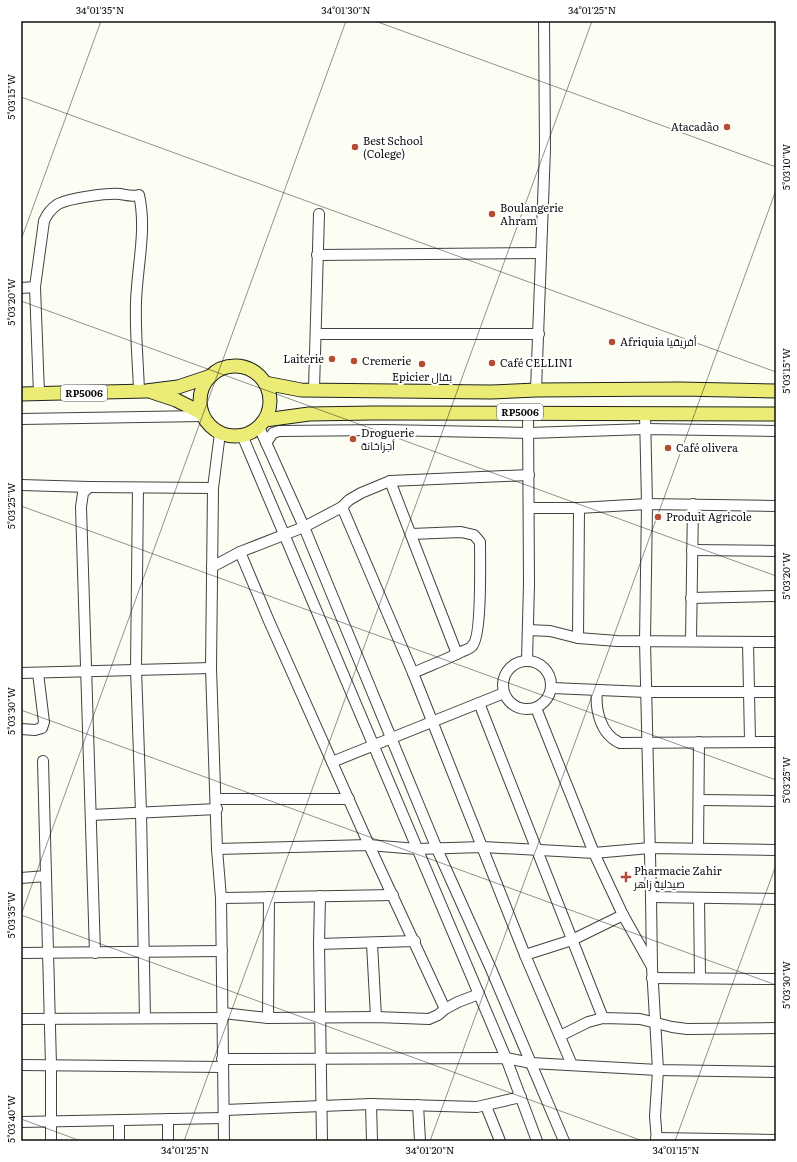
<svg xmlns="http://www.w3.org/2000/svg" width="797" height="1162" font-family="Literata,Cairo,serif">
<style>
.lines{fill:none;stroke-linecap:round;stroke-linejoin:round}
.minor-casing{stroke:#424242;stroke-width:12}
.major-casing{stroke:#202020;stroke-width:15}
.minor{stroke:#fff;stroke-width:10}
.major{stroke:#ebec75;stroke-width:13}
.ticks{fill:none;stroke:#0f0f0f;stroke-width:1;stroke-opacity:0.45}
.poi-dot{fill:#b44d33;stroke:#fff;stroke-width:1.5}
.labels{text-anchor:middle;stroke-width:4;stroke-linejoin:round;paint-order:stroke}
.shield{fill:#fff;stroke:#575757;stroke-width:1}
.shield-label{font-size:10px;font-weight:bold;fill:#0f0f0f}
.poi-label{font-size:11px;fill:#0f0f0f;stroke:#fff;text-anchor:start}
.neatline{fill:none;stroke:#0f0f0f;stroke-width:1.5}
.ticks-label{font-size:10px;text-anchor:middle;fill:#0f0f0f}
</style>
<rect width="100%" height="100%" fill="#fdfef3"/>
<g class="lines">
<!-- minor casing -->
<g class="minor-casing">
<g id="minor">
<path d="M317,255L541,253"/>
<path d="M35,287L39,394"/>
<path d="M21,288L35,287L44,221C47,214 52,208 58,204C70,198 106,193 120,194C126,195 132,197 139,195C147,230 137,267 136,302C135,332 138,361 139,391"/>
<path d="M317,334H539"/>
<path d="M314,389L319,214"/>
<path d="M536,390L545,149L544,21"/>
<path d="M645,414L647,504L645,641L651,897L652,967L658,1070L655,1116L657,1141"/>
<path d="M21,419L203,416"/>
<path d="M259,427L304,527L437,849L491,969L564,1141"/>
<path d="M220,433L213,488L211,668L217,849L221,898L224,1141"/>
<path d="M242,435L506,1058L537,1141"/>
<path d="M266,443L273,433L279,431L384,430L529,433L645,429L776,431"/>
<path d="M390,481L457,654"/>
<path d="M21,485L89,487L213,488"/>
<path d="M89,487L83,493L81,507L95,953"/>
<path d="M138,488L136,669L141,812L145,1018"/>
<path d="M342,507L413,673L525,955L572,1065"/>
<path d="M529,508H579L647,504L776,506"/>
<path d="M411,534L461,532L474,535L480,542C480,559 482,638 472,646C470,649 465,650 461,652C445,660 429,666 413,673"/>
<path d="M692,550L776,551"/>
<path d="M240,552L269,621L369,845L445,1009"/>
<path d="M212,567L240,552L304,527L342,507L349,500L361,493L390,481L529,475"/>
<path d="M691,598L776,596"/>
<path d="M528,630L550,631L578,638L617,641L776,642"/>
<path d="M578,638L579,508"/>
<path d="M691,641L693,504"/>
<path d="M748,642L750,741"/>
<circle cx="527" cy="685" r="24"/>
<path d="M527,661L529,584L528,412"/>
<path d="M21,673L211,668"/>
<path d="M552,688L646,692H776"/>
<path d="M597,690C595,709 600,734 620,743L776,742"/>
<path d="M479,703L603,1018"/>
<path d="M536,708L594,853L623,915L651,965"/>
<path d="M21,729L35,730L42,728L44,722L38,673"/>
<path d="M43,761L51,1065V1141"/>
<path d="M332,762L504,693"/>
<path d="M217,799H349"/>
<path d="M699,800L776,801"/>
<path d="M91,815L217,809"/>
<path d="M698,848L699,742"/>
<path d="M217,849L369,845L417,849L483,847L594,853L650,848L776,850"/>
<path d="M21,878L46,876"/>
<path d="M320,896L319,944L322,1141"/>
<path d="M651,897L776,899"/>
<path d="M221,898L393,895"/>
<path d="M699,898L700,978"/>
<path d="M319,944L415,941"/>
<path d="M372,944L376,1017"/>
<path d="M21,953L222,951"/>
<path d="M525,955L572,940L623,915"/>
<path d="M652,978L776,979"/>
<path d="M223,1013L268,1018L376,1017L429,1019L438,1015L445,1009L458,1002L479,994"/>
<path d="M268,1018L269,897"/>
<path d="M21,1019L223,1018"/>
<path d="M560,1036L588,1022L603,1018L640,1019L672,1027L687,1029L776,1028"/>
<path d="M222,1059L506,1058L531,1063L658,1070L776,1072"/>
<path d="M21,1065L223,1067"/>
<path d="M371,1104L372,1141"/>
<path d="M418,1105L420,1141"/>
<path d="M486,1106L500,1141"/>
<path d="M224,1110L371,1104L477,1107L521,1097"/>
<path d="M168,1119V1141"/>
<path d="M119,1120V1141"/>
<path d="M21,1122L224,1118"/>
<path d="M656,1138L776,1140"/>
</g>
</g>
<!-- major casing -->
<g class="major-casing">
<g id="major">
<circle cx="235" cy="401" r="35"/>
<path d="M265,383L301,390L491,392L536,390L680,389L776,391"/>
<path d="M152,392L176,400L202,413"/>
<path d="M21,394L146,391L178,387L211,376"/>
<path d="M265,420L309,414L373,413L776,414"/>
</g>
</g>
<!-- minor -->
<use href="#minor" class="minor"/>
<!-- major -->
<use href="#major" class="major"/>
</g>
<!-- ticks -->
<path class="ticks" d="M375,21L776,167M21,97L776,372M21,240L101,21M21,301L776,576M21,506L776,780M21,710L776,985M21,915L643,1141M21,915L346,21M21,1119L81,1141M184,1141L592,21M430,1141L776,190M675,1141L776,865"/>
<!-- markers -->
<g class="poi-dot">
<circle cx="727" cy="127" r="4"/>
<circle cx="355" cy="147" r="4"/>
<circle cx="492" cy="214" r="4"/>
<circle cx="612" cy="342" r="4"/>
<circle cx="332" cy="359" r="4"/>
<circle cx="354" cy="361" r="4"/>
<circle cx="492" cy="363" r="4"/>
<circle cx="422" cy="364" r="4"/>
<circle cx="353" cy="439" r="4"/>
<circle cx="668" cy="448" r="4"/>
<circle cx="658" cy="517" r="4"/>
<path d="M624 871h4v4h4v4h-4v4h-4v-4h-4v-4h4z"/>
</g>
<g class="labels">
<!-- shield labels -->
<g class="shield">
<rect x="61" y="385" width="46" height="16" rx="3"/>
<rect x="497" y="404" width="46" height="16" rx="3"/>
</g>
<g class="shield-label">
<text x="84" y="397">RP5006</text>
<text x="520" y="416">RP5006</text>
</g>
<!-- poi labels -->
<g class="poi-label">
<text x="719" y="131" text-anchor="end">Atacadão</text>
<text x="363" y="145">Best School<tspan x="363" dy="13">(Colege)</tspan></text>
<text x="500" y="212">Boulangerie<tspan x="500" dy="13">Ahram</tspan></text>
<text x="620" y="346">Afriquia أفريقيا</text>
<text x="324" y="363" text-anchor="end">Laiterie</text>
<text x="362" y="365">Cremerie</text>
<text x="500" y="367">Café CELLINI</text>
<text x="422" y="381" text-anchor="middle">Epicier بقال</text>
<text x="361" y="437">Droguerie<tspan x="361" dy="13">أجزاخانة</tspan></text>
<text x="676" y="452">Café olivera</text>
<text x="666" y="521">Produit Agricole</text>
<text x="634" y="875">Pharmacie Zahir<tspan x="634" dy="13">صيدلية زاهر</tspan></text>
</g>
</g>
<!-- border -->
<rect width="797" height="1162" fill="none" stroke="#ffffff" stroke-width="44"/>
<rect x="22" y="22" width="753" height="1118" class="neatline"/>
<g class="ticks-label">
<text x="100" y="14">34°01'35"N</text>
<text x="346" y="14">34°01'30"N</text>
<text x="592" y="14">34°01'25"N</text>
<text transform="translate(11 97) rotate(-90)" y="4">5°03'15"W</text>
<text transform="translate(786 167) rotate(-90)" y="4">5°03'10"W</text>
<text transform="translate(11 302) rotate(-90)" y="4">5°03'20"W</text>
<text transform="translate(786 371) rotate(-90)" y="4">5°03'15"W</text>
<text transform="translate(11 506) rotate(-90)" y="4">5°03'25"W</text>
<text transform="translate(786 576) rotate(-90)" y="4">5°03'20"W</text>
<text transform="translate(11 711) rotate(-90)" y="4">5°03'30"W</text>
<text transform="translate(786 780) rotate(-90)" y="4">5°03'25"W</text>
<text transform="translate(11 915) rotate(-90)" y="4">5°03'35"W</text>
<text transform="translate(786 985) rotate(-90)" y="4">5°03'30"W</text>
<text transform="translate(11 1119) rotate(-90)" y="4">5°03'40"W</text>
<text x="185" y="1154">34°01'25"N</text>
<text x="430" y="1154">34°01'20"N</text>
<text x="676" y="1154">34°01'15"N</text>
</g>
</svg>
